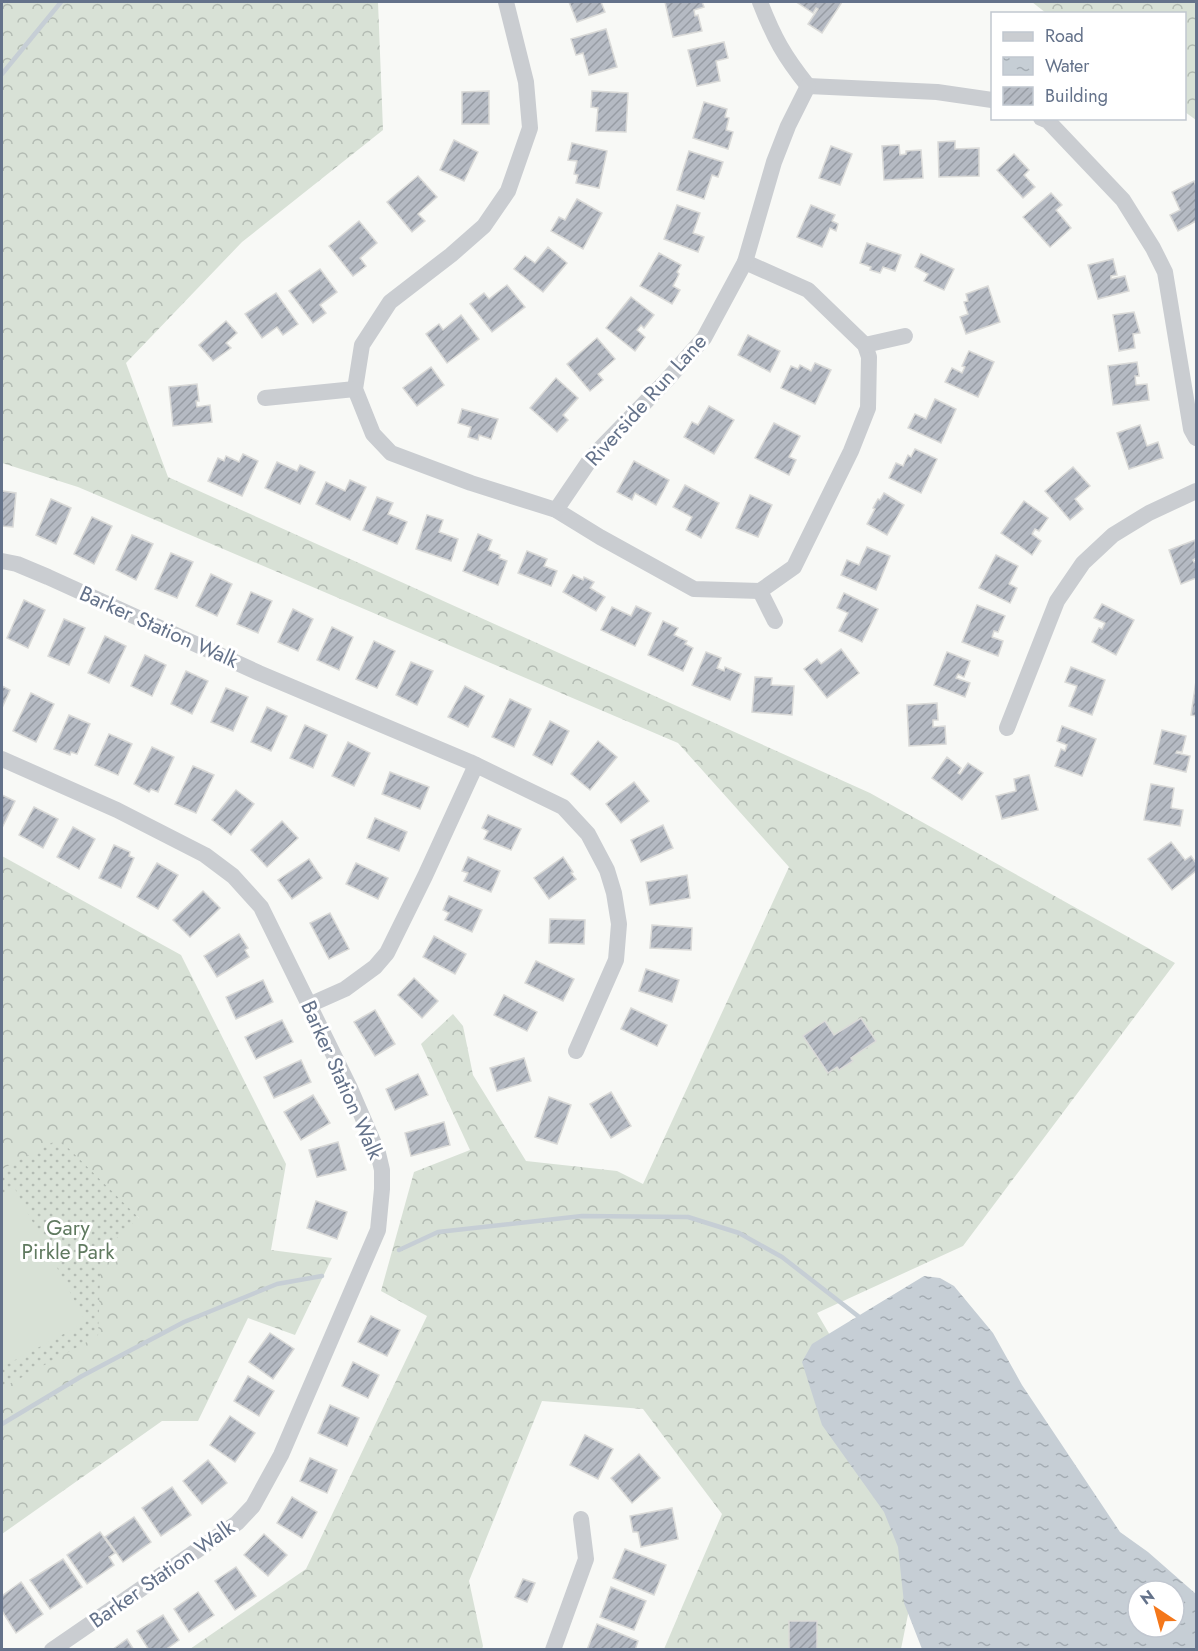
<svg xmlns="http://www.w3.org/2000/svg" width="1198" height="1651" font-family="Jost,sans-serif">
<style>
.grass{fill:url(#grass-dots)}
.forest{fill:url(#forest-crowns)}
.garden{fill:#d8e1d6}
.water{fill:url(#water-ripples);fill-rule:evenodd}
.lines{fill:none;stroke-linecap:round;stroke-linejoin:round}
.stream{stroke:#c6ced5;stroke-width:4.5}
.building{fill:url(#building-hatch);stroke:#dadad8;stroke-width:1.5}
.street{stroke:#cacdd1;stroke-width:16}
.labels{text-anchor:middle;stroke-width:6;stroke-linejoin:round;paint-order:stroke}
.street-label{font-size:21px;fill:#64728a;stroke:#fff}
.park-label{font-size:21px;fill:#607a60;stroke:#fff}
</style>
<defs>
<pattern id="grass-dots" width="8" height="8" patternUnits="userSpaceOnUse" patternTransform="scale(1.5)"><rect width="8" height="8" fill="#d8e1d6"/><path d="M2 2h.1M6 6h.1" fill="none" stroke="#b3bbb3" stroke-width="1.8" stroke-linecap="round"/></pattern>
<pattern id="forest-crowns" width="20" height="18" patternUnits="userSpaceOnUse" patternTransform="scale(1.5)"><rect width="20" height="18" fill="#d8e1d6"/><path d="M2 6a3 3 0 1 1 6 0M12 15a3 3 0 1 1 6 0" fill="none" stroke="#b3bbb3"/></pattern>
<pattern id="water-ripples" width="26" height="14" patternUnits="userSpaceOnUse" patternTransform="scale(1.5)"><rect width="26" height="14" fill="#c6ced5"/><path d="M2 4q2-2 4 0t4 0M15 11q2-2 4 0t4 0" fill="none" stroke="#a4acb3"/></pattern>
<pattern id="building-hatch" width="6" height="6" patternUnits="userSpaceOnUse" patternTransform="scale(1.5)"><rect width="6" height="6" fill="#b5bac3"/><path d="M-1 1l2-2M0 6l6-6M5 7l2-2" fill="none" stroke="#979ca4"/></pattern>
</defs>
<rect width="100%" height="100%" fill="#f8f9f6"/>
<!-- grass -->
<path class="grass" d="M2,1083L50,1115L139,1218L126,1315L2,1428Z"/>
<!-- forest -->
<g class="forest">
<path d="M2,2H378L383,130L242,242L126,363L168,477L870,793L1175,963L963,1246L817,1313L930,1506L901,1649H664L722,1514L643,1409L542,1401L469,1581L483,1646L482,1649H190L306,1569L427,1316L381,1291L414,1172L470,1150L421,1044L453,1014L463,1026L473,1075L526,1161L617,1171L643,1184L789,867L678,743L78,487L2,463Z"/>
<path d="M1032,2H1196V120L1185,112L1184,14L1046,13Z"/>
<path d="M2,856L181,955L286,1164L271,1250L332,1258L295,1335L248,1318L198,1421H162L2,1534V1388L98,1336L101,1252L139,1218L59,1139L2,1169Z"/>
</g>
<!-- garden -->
<path class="garden" d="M14,1187L86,1322L2,1367V1194Z"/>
<!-- water -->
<path class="water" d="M924,1276L940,1278L954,1286L993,1333L1022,1385L1120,1532L1148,1552L1196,1594V1649H922L904,1603L898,1547L884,1512L822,1425L802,1362L812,1344ZM1138,1591H1174V1627H1138Z"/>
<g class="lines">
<!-- stream -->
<g class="stream">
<path d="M2,74L61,2"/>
<path d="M399,1250L438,1232L582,1216L688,1217L739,1233L782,1257L858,1316"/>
<path d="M2,1424L82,1376L184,1322L277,1284L322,1276"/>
</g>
</g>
<!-- building -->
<g class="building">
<path d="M569,2H601L605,12L577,22Z"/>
<path d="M665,2H702L704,7L694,10L695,16L698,15L702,31L673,37Z"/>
<path d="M800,2H842L822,33L808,24L818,9L816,8L813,13L798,3Z"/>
<path d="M606,29L617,67L589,75L583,53L576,55L571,39Z"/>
<path d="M724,42L728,58L716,61L720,81L697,86L688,50Z"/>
<path d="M489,91V124H462V92Z"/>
<path d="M592,91L628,93L626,132L596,131L598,108L591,107Z"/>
<path d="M704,102L727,109L725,117L729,118L726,130L733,132L728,149L693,138Z"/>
<path d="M454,140L478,152L464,181L440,170Z"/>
<path d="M955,141V149L979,148V176L939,177L938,142Z"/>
<path d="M572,143L607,151L599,188L576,183L578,175L574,174L577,161L568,160Z"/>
<path d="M899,145L900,155L906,154V151L921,150L923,178L884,180L882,146Z"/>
<path d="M831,146L852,154L840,185L819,178Z"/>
<path d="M689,151L723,162L718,177L712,175L704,199L677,190Z"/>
<path d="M1014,154L1029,170L1024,175L1035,187L1023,198L997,170Z"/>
<path d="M418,176L437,197L418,214L425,221L412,232L387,202Z"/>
<path d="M1194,181L1196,186V221L1178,231L1170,215L1180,210L1172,192Z"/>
<path d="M1051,193L1062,205L1056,210L1071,228L1050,247L1023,217Z"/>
<path d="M577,199L602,213L583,249L551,231L559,217L565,220Z"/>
<path d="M677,205L700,213L693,233L704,237L698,252L664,239Z"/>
<path d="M811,205L835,215L832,221L838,224L836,231L830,228L822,247L797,237Z"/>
<path d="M359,221L377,243L360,258L366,266L353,276L329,246Z"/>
<path d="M867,243L901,255L895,271L883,267L880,273L870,270L871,267L860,263Z"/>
<path d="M548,247L567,263L543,292L514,269L525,256L535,263Z"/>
<path d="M659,253L681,265L677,272L679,274L673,286L680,290L672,304L640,286Z"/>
<path d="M921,254L954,269L944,290L924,281L928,274L915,267Z"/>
<path d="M1113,259L1117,275L1111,276V279L1125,276L1129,291L1098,299L1088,265Z"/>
<path d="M320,269L337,292L320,305L326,313L313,323L289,291Z"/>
<path d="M507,285L525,307L492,332L470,304L484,293L489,299Z"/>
<path d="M988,286L1000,322L966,334L960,317L968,314L964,302L968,301L966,294Z"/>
<path d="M276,293L298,324L283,335L277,327L262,338L245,314Z"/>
<path d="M631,297L654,315L644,328L641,325L637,330L645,337L635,351L606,328Z"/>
<path d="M1134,312L1140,333L1133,334L1135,348L1119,351L1113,315Z"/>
<path d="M461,315L479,339L447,363L426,334L439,324L443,330Z"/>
<path d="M226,321L237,333L226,343L231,348L213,361L199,345Z"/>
<path d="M748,335L780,351L770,372L738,355Z"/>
<path d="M597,338L615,359L598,374L603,380L590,391L567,364Z"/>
<path d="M969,351L994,362L978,397L945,382L952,368L962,373L965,367L962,366Z"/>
<path d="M1137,362L1139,376H1135L1136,385L1147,384L1149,400L1113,405L1108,366Z"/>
<path d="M815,363L831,370L815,404L781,388L791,366L798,369L800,365L811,371Z"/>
<path d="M431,367L444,385L417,406L403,388Z"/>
<path d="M556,378L578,398L563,415L568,420L557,432L530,408Z"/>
<path d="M197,384L199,401H196L197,407L210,405L212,422L173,426L169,387Z"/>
<path d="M935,399L956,409L941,443L908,428L915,414L926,419Z"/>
<path d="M709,406L734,420L714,454L684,437L692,422L698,425Z"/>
<path d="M462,409L498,419L491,439L479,435L478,440L468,437L471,427L458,423Z"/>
<path d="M774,423L800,436L789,457L796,460L789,475L755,458Z"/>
<path d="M1140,425L1147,446L1158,442L1163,458L1129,469L1117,433Z"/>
<path d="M915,449L937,459L921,493L889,478L896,463L903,466L908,455L911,457Z"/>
<path d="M243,454L258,461L242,496L208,481L218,458L224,461L226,456L239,462Z"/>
<path d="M634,461L669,480L656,505L635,493L632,500L617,492Z"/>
<path d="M277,462L297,471L300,465L315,472L300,504L265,488Z"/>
<path d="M1073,467L1090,486L1075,499L1083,509L1070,520L1045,491Z"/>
<path d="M350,480L366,487L350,520L316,504L326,482L345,491Z"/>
<path d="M685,485L719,503L701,538L686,530L692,517L673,507Z"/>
<path d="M2,491L16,493L13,527L2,526Z"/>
<path d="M884,493L904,505L887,535L867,524L875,509L873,508L878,499L880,500Z"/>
<path d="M750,495L772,505L758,537L736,528Z"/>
<path d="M377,497L393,503L388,514L407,522L397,544L363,530Z"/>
<path d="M51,499L71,508L56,544L36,535Z"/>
<path d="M1024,501L1048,518L1039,531L1035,529L1032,534L1041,541L1032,555L1001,533Z"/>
<path d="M427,515L443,520L439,532L458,539L451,561L416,549Z"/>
<path d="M92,517L112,526L94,564L74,554Z"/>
<path d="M478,534L492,540L488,550L500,555L499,558L507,561L498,585L463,571Z"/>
<path d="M132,535L153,544L136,580L116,570Z"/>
<path d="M1195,540L1196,558L1193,560L1194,562L1196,561V578L1181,584L1169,550Z"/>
<path d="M867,547L890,556L876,590L841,575L847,560L859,565Z"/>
<path d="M527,551L547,559L544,566L557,571L551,586L518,573Z"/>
<path d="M171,553L193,562L177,598L155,589Z"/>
<path d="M996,555L1018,566L1009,584L1017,588L1010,603L979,588Z"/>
<path d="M211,574L232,584L217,616L196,606Z"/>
<path d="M573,575L583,580L584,577L594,582L590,588L605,597L596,611L563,592Z"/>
<path d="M251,592L272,601L258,633L237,624Z"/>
<path d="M844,593L878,609L862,642L839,631L848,613L837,608Z"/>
<path d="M24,600L45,610L28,648L7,638Z"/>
<path d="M1102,604L1134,620L1116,655L1092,642L1099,628L1102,629L1105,623L1094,618Z"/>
<path d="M977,605L1005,616L998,632L994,631L992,637L1003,641L998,656L962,642Z"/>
<path d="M636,606L651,613L635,646L601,630L612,607L631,616Z"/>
<path d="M293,609L313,619L298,651L278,642Z"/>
<path d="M64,619L85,628L69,665L48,656Z"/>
<path d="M663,621L678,628L674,635L687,641L685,644L693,648L683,671L648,655Z"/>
<path d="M332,627L353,637L339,670L317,660Z"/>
<path d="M105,636L126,646L109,683L88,673Z"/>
<path d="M374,641L395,651L377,688L356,679Z"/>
<path d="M841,649L859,673L827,698L804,669L817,659L821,664Z"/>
<path d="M706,652L721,658L717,668L724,671L725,667L741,674L730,700L692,685Z"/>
<path d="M947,652L970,661L964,677L958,674L956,678L970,683L965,697L934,685Z"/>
<path d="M145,655L166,665L152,696L131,686Z"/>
<path d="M411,662L433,671L417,705L396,695Z"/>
<path d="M1071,667L1105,680L1092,715L1069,706L1077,686L1065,682Z"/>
<path d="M186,671L208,681L192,714L171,704Z"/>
<path d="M755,677L772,678L771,685L794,686L792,715L752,712Z"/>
<path d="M1196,681V716L1191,715Z"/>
<path d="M2,686L10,690L2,708Z"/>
<path d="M465,686L484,696L468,727L448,717Z"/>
<path d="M226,688L248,697L233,731L211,722Z"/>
<path d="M31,693L54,704L36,742L13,731Z"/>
<path d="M510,699L531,709L514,747L492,737Z"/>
<path d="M937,703L938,720H933V727L945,726L946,744L909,746L907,705Z"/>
<path d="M267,707L287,716L271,751L251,742Z"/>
<path d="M69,715L90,724L77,754L71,752L70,755L54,749Z"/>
<path d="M550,721L569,731L552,765L533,755Z"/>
<path d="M305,725L327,735L313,768L290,758Z"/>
<path d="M1062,726L1096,739L1082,776L1055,766L1061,749L1065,751L1067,745L1057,741Z"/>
<path d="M1162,730L1186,736L1182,752L1177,751L1176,753L1190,756L1186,772L1154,764Z"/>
<path d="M109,734L132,744L118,775L95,765Z"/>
<path d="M598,741L617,757L590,790L571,774Z"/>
<path d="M348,742L370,753L354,786L332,776Z"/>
<path d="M152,747L174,757L158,792L151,789L149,792L134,784Z"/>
<path d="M947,757L961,768L958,773L960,774L968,763L983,773L962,800L932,778Z"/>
<path d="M193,766L214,775L196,813L175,804Z"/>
<path d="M390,772L429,787L420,809L382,794Z"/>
<path d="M1029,775L1038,810L1002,819L996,796L1016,791L1014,779Z"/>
<path d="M634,782L649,801L621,823L606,804Z"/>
<path d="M1151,784L1174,788L1171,808L1183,810L1180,826L1144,820Z"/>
<path d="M236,790L254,804L231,835L212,820Z"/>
<path d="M2,795L15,801L2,828Z"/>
<path d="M34,807L58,819L43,848L19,835Z"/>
<path d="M488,815L521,829L511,850L484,839L488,831L482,828Z"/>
<path d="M375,818L407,832L399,851L367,838Z"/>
<path d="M282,821L298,838L267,867L251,850Z"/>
<path d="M663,825L673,848L641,862L631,840Z"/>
<path d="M73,827L95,839L79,869L57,857Z"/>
<path d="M1171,842L1185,860L1191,856L1196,863V871L1172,890L1148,859Z"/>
<path d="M114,845L130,852L129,856L134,858L121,888L99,878Z"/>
<path d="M468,857L500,871L491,892L464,881L468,873L462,871Z"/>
<path d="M563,857L573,872L571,873L576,879L549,899L534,878Z"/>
<path d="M309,859L322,878L292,899L278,880Z"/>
<path d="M157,863L178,875L158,909L137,897Z"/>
<path d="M356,863L388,878L378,899L346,884Z"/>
<path d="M687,875L690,898L650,905L646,882Z"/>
<path d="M203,891L220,908L190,937L173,920Z"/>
<path d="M449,896L482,910L472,932L445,920L449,913L443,910Z"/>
<path d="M330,913L349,949L329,959L310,923Z"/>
<path d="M550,919L585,920L584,944L549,943Z"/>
<path d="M652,925L692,928L691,950L650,948Z"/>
<path d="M239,934L248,948L245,950L249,957L217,977L204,956Z"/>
<path d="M434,936L466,954L455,974L423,957Z"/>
<path d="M536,961L574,979L563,1001L525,983Z"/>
<path d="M646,969L679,980L672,1002L639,991Z"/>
<path d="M414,978L438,1001L422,1018L398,995Z"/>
<path d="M263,980L273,1002L236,1019L226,997Z"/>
<path d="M504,995L537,1012L527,1031L494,1015Z"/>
<path d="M631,1008L667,1025L657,1046L621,1029Z"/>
<path d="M375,1010L395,1044L375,1056L354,1022Z"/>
<path d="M861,1018L876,1041L851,1058L853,1061L839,1070L837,1067L828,1073L803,1036L825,1021L834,1035Z"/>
<path d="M282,1020L293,1042L256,1059L245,1037Z"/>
<path d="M524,1058L531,1081L497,1091L490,1068Z"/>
<path d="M301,1060L311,1082L274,1098L264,1077Z"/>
<path d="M418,1074L428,1095L395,1110L386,1089Z"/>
<path d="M611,1092L631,1126L611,1138L590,1104Z"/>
<path d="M313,1095L330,1123L301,1140L284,1112Z"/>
<path d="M549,1097L571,1105L557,1144L535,1137Z"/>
<path d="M444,1122L450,1145L411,1156L405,1133Z"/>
<path d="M338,1142L346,1170L317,1177L309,1150Z"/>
<path d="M316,1201L347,1212L337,1239L307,1228Z"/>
<path d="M371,1316L400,1330L387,1356L358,1342Z"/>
<path d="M270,1333L294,1349L273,1379L249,1362Z"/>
<path d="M353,1362L379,1375L368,1398L342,1386Z"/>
<path d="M248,1376L274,1391L259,1416L234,1401Z"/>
<path d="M330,1405L359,1418L347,1446L318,1433Z"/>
<path d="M230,1416L255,1433L235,1462L210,1445Z"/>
<path d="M585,1435L613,1449L598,1479L570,1465Z"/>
<path d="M639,1454L660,1478L632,1503L611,1478Z"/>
<path d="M310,1458L337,1470L327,1493L300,1481Z"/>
<path d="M208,1460L227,1483L202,1504L183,1481Z"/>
<path d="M172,1487L191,1515L161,1536L142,1508Z"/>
<path d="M292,1497L317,1512L302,1538L277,1523Z"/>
<path d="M672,1508L678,1539L641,1547L638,1532H633L630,1516Z"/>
<path d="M134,1517L151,1542L123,1562L105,1537Z"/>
<path d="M100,1532L115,1553L109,1557L114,1565L87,1584L67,1555Z"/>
<path d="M264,1534L287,1555L268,1576L244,1555Z"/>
<path d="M625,1549L666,1565L654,1595L613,1578Z"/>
<path d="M63,1559L82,1587L50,1609L30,1580Z"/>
<path d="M236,1567L256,1596L235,1610L215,1581Z"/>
<path d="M523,1579L535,1583L527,1602L515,1597Z"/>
<path d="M21,1582L43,1614L16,1633L2,1611V1596Z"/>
<path d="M611,1587L646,1601L634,1630L600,1617Z"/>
<path d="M198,1592L214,1615L189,1632L174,1609Z"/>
<path d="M163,1615L179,1640L165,1650H149L137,1631Z"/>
<rect x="789" y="1621" width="28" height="29"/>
<path d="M597,1624L638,1641L635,1650H587Z"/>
<path d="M127,1639L134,1650H112Z"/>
</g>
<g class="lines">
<!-- street -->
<g class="street">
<path d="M506,2L526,82L530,128L508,191L484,226L451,255L390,302L362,345L355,389L373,434L391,453L471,483L556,510L600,537L694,589L760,591L794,567L851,451L868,408L869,357L865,345L808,290L745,262"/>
<path d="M760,2C774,38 784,56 808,86"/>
<path d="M808,86L937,92L992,100"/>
<path d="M1041,118L1048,121L1123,200L1153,248L1165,272L1191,429L1196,438"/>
<path d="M865,345L905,336"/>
<path d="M265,398L355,389"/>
<path d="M556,510L592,457L665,382L704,338L745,262L774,162L788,126L808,86"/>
<path d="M2,561L17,564L48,577L259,673L470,762L563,807L588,834L607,870L614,893L619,924L616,960L576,1051"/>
<path d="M760,591L775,621"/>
<path d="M1007,728L1057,601L1083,563L1113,535L1149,513L1196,491"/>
<path d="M2,759L117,810L205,855L233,876L261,907L349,1086L378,1153L382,1170V1189L378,1230L281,1455L253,1506L237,1523L52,1650"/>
<path d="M309,1005L345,989L375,967L387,953L425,876L476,765"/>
<path d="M553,1650L586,1559L581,1519"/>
</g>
</g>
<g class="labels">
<!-- street labels -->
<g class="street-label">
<text transform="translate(646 400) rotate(-48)" y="7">Riverside Run Lane</text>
<text transform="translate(159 627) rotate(24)" y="7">Barker Station Walk</text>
<text transform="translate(342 1080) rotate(66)" y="7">Barker Station Walk</text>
<text transform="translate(162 1574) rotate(-35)" y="7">Barker Station Walk</text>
</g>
<!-- park labels -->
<g class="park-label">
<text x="68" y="1235">Gary<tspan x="68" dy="24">Pirkle Park</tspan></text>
</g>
</g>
<!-- border -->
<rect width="1198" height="1651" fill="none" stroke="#64728a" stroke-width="6"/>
<!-- legend -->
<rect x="991" y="12" width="195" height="108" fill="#ffffff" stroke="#c1c7d0" stroke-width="1.5"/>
<rect x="1003" y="32" width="30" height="9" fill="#cacdd1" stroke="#c1c7d0" stroke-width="1.5"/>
<text x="1045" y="42" font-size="18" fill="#64728a">Road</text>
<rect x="1003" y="57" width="30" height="18" fill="url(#water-ripples)" stroke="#c1c7d0" stroke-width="1.5"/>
<text x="1045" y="72" font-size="18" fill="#64728a">Water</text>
<rect x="1003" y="87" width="30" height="18" fill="url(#building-hatch)" stroke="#c1c7d0" stroke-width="1.5"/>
<text x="1045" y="102" font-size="18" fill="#64728a">Building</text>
<!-- north arrow -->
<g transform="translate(1156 1609) rotate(324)"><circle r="28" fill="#ffffff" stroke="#c1c7d0" stroke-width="1.5"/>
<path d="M0-4.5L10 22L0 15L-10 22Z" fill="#f4771a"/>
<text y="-9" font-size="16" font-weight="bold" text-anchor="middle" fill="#64728a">N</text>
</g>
</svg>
